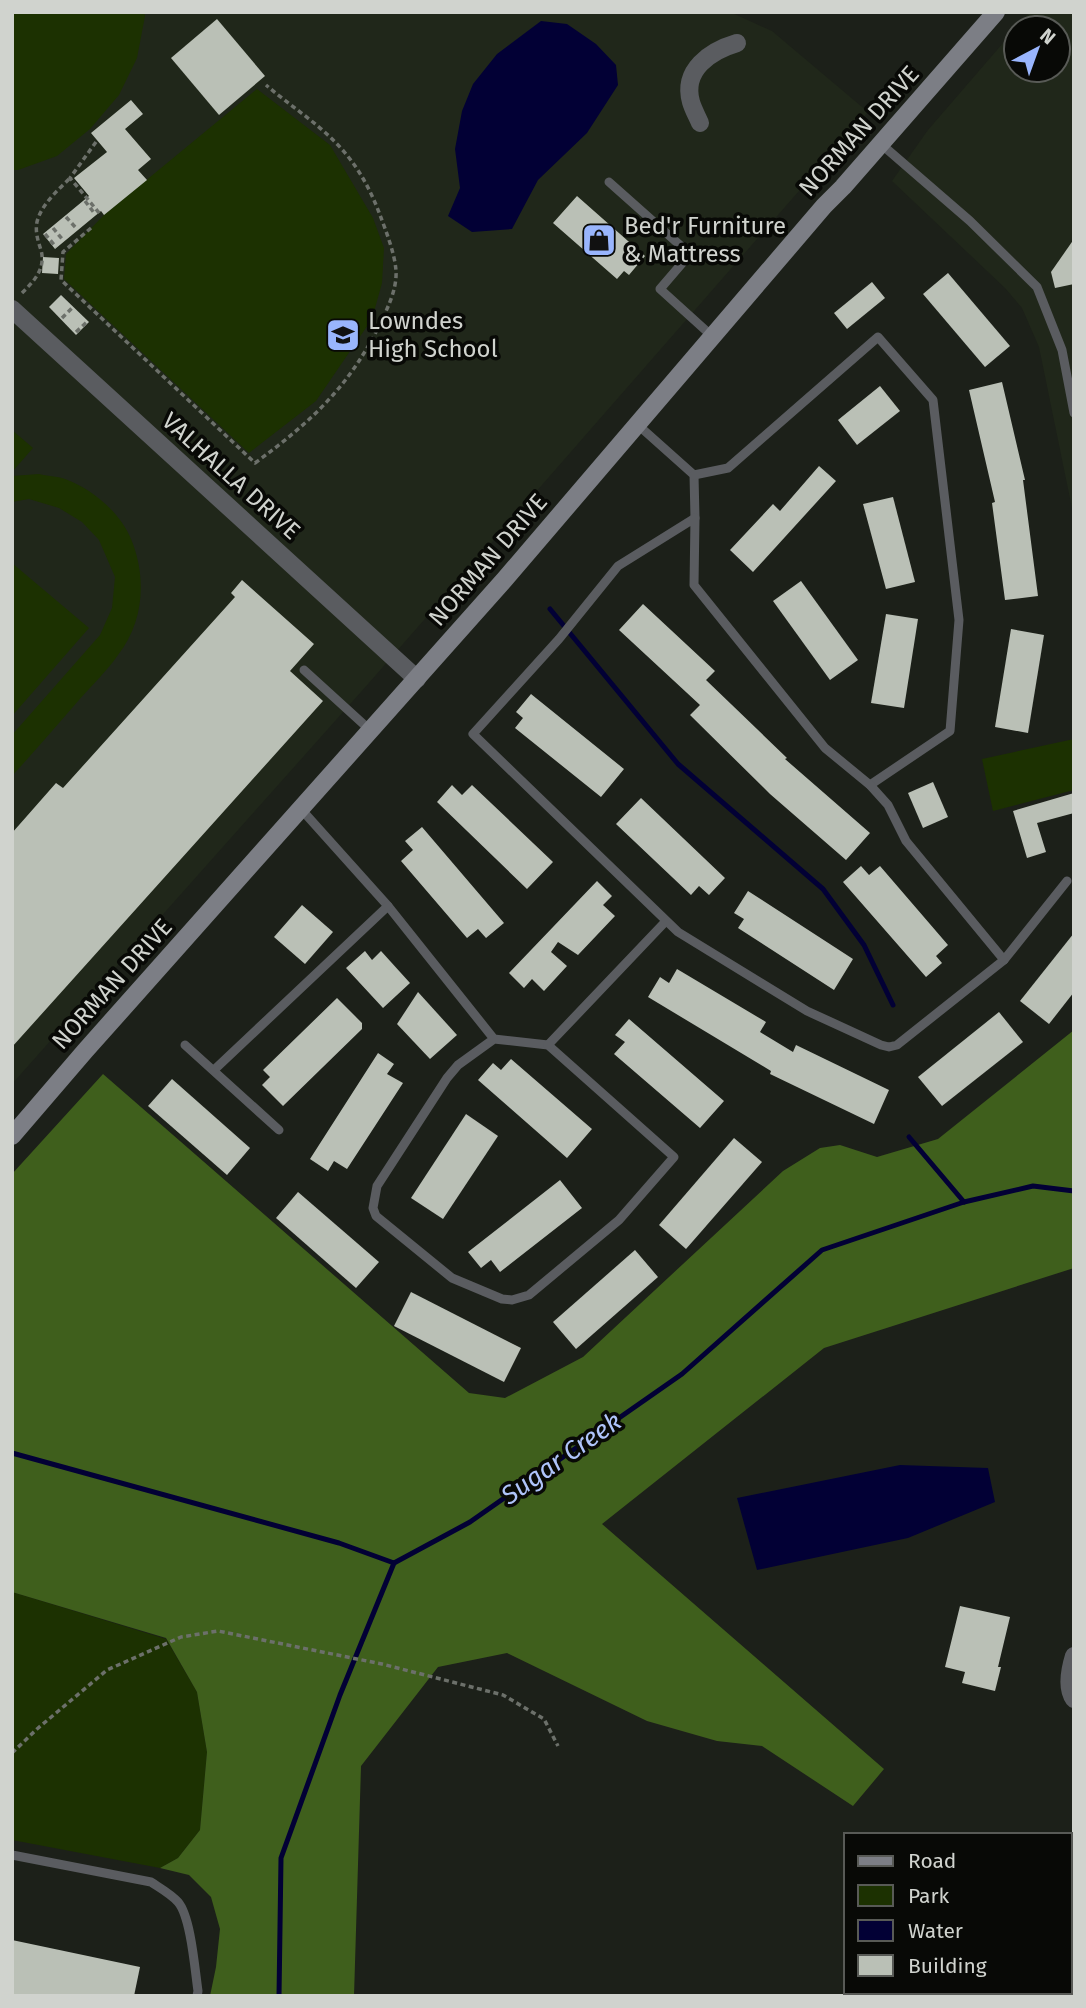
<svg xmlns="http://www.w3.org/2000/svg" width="1086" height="2008" font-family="'Fira Sans',sans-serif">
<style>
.built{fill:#20271a}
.green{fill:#1c3101}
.forest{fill:#3f5f1c}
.water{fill:#020035}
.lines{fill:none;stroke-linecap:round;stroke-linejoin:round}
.stream{stroke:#020035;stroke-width:5}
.building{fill:#bac0b6}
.path{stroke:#6c706a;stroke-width:3.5;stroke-dasharray:5 3.5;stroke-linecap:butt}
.lane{stroke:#5a5c60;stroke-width:9}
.street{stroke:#5a5c60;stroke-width:18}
.secondary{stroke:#7c7e85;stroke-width:18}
.labels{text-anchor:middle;stroke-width:7;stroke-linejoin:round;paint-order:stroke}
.street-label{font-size:24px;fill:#d0d3ce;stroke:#080906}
.poi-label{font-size:24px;fill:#d0d3ce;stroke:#080906;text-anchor:start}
.water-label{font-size:26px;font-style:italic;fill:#afc4fa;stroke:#080906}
</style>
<rect width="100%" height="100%" fill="#1c2019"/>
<!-- built -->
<g class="built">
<path d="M12,12H730L772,31L868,112L368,684L12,1084Z"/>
<path d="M1030,12H1074V518L1039,347L1022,308L1005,288L892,181L928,130L1016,28V70H1058V28H1016Z"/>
</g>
<!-- green -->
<g class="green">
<path d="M12,12H144L145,16L137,58L119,95L90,129L57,156L18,170H12Z"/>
<path d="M257,89L330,145L373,218L384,248L382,283L372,319L316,401L249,453L64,279L66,254L104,215Z"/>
<path d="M12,430L33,448L12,472Z"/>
<path d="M39,474C47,476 57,476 65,479C92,489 120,512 131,539C147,577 144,622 118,655C107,671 92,685 79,700C57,725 35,751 12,776V735L100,635L112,608L115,577L99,540L82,522L59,508L29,499L12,502V476Z"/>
<path d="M12,563L89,628L12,716Z"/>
<path d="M1074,739V790L993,811L982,759Z"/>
<path d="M12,1592L166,1639L197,1692L207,1752L200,1830L178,1858L160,1868L12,1840Z"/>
</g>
<!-- forest -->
<path class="forest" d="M1074,1030V1268L824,1348L602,1524L884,1769L853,1806L762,1746L717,1741L647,1721L507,1653L438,1667L361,1766L354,1996H210L216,1967L220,1929L211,1897L189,1875L160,1868L178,1858L200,1830L207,1752L197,1692L166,1638L12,1592V1174L103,1074L469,1393L505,1398L583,1357L783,1171L820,1148L840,1145L877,1157L938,1139Z"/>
<!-- water -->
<g class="water">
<path d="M541,21L567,24L596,44L616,65L618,85L587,133L538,180L512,229L472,232L448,216L460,188L455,149L462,111L473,84L497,54Z"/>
<path d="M900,1465L988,1468L995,1502L908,1538L757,1570L737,1498Z"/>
</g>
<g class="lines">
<!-- stream -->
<g class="stream">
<path d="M550,609L678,764L823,889L864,945L893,1005"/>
<path d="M909,1137L964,1202"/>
<path d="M12,1453L339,1543L394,1563L470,1522L682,1374L822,1250L964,1202L1033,1186L1074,1191"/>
<path d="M279,1996L281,1858L340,1695L394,1563"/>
</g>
</g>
<!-- building -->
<g class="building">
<path d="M217,19L265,76L219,115L171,58Z"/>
<path d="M131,100L143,114L125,129L151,159L138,170L147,180L104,215L101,211L55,249L43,234L89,196L74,178L107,152L91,133Z"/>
<path d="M577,196L645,256L629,275L624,271L617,279L553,223Z"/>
<path d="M1074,239V284L1055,288L1051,272Z"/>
<path d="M43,257L59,258L58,274L42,273Z"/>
<path d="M948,273L1010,346L985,367L923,294Z"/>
<path d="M872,282L885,298L847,329L834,313Z"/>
<path d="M61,295L89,322L76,335L49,307Z"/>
<path d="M1002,382L1025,480H1023L1038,596L1005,600L992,503L995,502L969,390Z"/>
<path d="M880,386L900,411L857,445L838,420Z"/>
<path d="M819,466L836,481L753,572L730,550L773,504L780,511Z"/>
<path d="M893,497L915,582L886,589L863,504Z"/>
<path d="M242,580L314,644L290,671L323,701L12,1047V833L56,783L63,788L235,597L231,593Z"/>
<path d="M801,581L858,660L830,680L773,601Z"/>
<path d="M643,604L715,671L706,680L787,758L785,759L870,833L846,860L770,794L690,715L700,705L619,630Z"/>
<path d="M886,614L918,619L904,708L871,703Z"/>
<path d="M1011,629L1044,635L1028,733L995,727Z"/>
<path d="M531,694L624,769L601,797L515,728L523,718L516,712Z"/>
<path d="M933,782L948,817L923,828L908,793Z"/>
<path d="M452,785L462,795L472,785L553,862L527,889L437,802Z"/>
<path d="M1074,793V813L1037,823L1046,852L1027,858L1013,811Z"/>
<path d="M641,798L725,878L709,895L699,886L691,895L616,824Z"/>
<path d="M422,827L504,923L486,938L478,929L467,938L401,861L413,850L405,841Z"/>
<path d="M861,866L869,875L880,866L948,945L936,956L942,963L926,977L843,882Z"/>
<path d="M597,881L612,896L603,905L615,916L578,955L558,942L551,952L567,966L544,991L532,979L524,988L509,973Z"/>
<path d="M748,891L853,959L834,990L738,928L744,919L734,913Z"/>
<path d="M302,905L333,932L305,964L274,937Z"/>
<path d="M1074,933V992L1049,1024L1020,1001Z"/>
<path d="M365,951L372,960L381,951L410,983L383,1008L346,968Z"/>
<path d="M677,969L766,1022L760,1032L793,1052L796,1045L889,1090L874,1124L770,1074L771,1071L648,997L660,977L669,983Z"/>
<path d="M418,992L457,1035L430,1059L397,1024Z"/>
<path d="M337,998L362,1023V1029L283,1106L262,1085L270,1077L263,1070Z"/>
<path d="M999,1012L1023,1042L942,1106L918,1077Z"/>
<path d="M629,1019L724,1101L700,1128L614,1054L625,1042L615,1035Z"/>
<path d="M378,1053L394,1064L387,1074L403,1083L347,1169L334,1161L328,1171L310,1159Z"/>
<path d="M511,1059L592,1129L567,1158L478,1080L493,1063L501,1070Z"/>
<path d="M172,1079L250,1148L227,1175L148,1106Z"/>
<path d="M466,1114L498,1136L443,1219L411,1198Z"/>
<path d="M734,1138L762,1162L686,1249L659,1225Z"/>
<path d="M560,1180L582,1208L500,1272L491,1260L481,1268L468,1252Z"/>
<path d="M298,1192L379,1262L356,1288L276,1218Z"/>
<path d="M635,1250L658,1277L576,1349L553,1322Z"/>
<path d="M411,1292L521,1348L504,1382L394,1326Z"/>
<path d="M960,1606L1010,1617L998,1667H1001L995,1691L962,1683L965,1672L945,1667Z"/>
<path d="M12,1940L140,1967L134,1996H12Z"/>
</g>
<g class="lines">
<!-- path -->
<g class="path">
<path d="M96,142L70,178L100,214"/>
<path d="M85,201L95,214"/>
<path d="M66,217L77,229"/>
<path d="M53,228L63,240"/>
<path d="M91,228L63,252L61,280L255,463C311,422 350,386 381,322C388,307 397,289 396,271C395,254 386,231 380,215C370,188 356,163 336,143C316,122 288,104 266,85"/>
<path d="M45,234L56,247"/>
<path d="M22,293C34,281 46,269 41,250C38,241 35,232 37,222C41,205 58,190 70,178"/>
<path d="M62,318L72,308"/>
<path d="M76,332L87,322"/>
<path d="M12,1753L37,1729L107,1670L181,1637L218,1631L382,1664L503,1695L544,1719L558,1746"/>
</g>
<!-- lane -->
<g class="lane">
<path d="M881,144L970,221L1037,287L1062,350L1074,413"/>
<path d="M609,182L690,254L660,289L713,337"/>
<path d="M638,425L694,475L695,518"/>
<path d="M694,475L728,468L878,337L933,400L959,620L950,731L870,785"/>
<path d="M695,518L694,585L825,748L870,785L888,805L906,841L1004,960L897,1045L889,1047L881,1045L807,1011L678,932L473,734L559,639L618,566Z"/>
<path d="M304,670L371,731"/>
<path d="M301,809L388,906L494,1039L548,1045L674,1157L619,1220L529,1295L512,1300L502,1299L452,1278L376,1216L373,1208L377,1186L447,1078L458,1065L494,1039"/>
<path d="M1004,960L1067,881"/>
<path d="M185,1045L279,1130"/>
<path d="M548,1045L666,921"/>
<path d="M214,1070L388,906"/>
<path d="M12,1855L151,1882C160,1888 171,1894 178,1902C191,1917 195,1971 198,1991L197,1996"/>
</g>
<!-- street -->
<g class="street">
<path d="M700,123C697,116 693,109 691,102C682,70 710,51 737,43"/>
<path d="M12,309L417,679"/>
<path d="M1074,1656C1070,1669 1066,1688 1074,1699"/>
</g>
<!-- secondary -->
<path class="secondary" d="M12,1136L85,1051L505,579L824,206L843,187L996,12"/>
</g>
<!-- icons -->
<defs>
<g id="shop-square" transform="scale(1.75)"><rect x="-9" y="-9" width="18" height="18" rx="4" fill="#99b5fd" stroke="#080906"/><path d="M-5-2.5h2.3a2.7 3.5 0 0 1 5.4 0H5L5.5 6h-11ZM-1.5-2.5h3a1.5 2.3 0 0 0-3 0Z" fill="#111"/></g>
<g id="school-square" transform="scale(1.75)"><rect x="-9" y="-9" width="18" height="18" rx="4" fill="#99b5fd" stroke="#080906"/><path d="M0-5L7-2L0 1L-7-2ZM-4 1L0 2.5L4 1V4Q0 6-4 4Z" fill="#111"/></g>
</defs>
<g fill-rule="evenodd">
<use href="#shop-square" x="599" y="240"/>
<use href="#school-square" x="343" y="335"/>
</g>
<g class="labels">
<!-- street labels -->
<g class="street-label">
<text transform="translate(859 131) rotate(-48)" y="8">NORMAN DRIVE</text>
<text transform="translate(231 476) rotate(42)" y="8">VALHALLA DRIVE</text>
<text transform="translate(488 560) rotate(-49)" y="8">NORMAN DRIVE</text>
<text transform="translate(112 984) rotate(-48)" y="8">NORMAN DRIVE</text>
</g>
<!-- poi labels -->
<g class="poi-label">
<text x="624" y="234">Bed'r Furniture<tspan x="624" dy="28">&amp; Mattress</tspan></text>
<text x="368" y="329">Lowndes<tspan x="368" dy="28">High School</tspan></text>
</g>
<!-- water labels -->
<g class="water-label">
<text transform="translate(561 1458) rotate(-35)" y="9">Sugar Creek</text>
</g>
</g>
<!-- border -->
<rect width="1086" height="2008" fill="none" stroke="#d0d3ce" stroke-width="28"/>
<!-- legend -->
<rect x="844" y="1833" width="228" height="161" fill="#080906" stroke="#585a56" stroke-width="2"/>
<rect x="858" y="1856" width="35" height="10" fill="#7c7e85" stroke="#585a56" stroke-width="2"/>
<text x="908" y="1868" font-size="21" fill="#d0d3ce">Road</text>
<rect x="858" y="1885" width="35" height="21" fill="#1c3101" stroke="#585a56" stroke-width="2"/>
<text x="908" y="1903" font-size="21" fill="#d0d3ce">Park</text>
<rect x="858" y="1920" width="35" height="21" fill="#020035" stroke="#585a56" stroke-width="2"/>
<text x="908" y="1938" font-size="21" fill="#d0d3ce">Water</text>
<rect x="858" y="1955" width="35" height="21" fill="#bac0b6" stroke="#585a56" stroke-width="2"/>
<text x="908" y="1973" font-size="21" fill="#d0d3ce">Building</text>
<!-- north arrow -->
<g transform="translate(1037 49) rotate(41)"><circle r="33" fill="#080906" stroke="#585a56" stroke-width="2"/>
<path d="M0-5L12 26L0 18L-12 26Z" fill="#99b5fd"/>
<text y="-10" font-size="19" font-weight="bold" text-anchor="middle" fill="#d0d3ce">N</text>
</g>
</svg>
